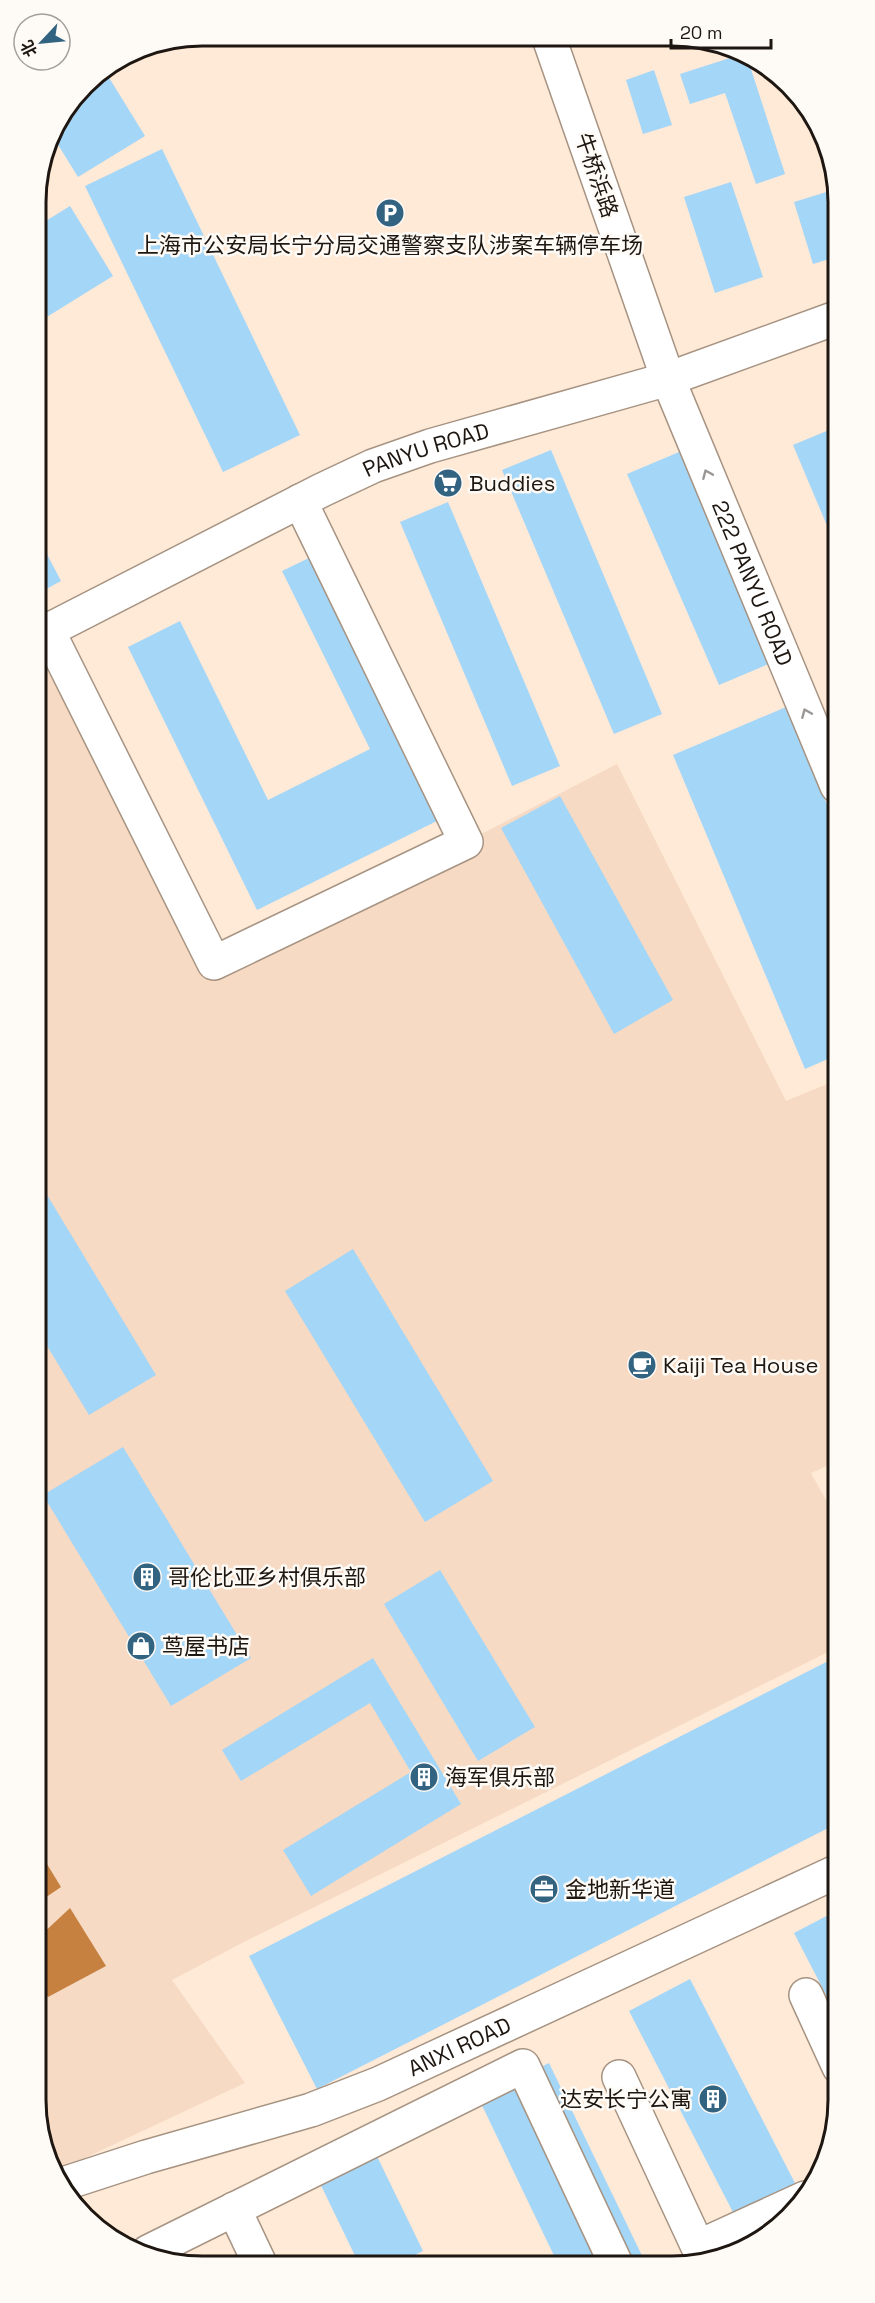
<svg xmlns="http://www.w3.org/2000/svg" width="875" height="2303" font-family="'Space Grotesk','Noto Sans SC',sans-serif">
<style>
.built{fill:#f6dac4}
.water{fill:#c68141}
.building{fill:#a4d6f8}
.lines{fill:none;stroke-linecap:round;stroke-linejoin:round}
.minor-casing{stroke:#a69382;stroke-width:36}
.minor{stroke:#fff;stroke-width:33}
.oneway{stroke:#9a9693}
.labels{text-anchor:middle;stroke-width:5;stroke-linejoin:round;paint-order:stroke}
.street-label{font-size:22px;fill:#1e1610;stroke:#fefaf6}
.poi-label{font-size:22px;fill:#1e1610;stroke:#fefaf6;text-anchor:start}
.rim{fill:none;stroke:#1e1610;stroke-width:3}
</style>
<rect width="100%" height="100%" fill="#ffe9d7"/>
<!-- built -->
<path class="built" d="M37,637L214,962L466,842L617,764L786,1101L837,1080L838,1461L811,1473L838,1522V1647L238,1945L172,1980L245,2083L59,2170L39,2133Z"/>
<!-- water -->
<g class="water">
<path d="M39,1851L61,1887L39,1902Z"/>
<path d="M70,1908L106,1966L48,1997L39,1985V1937Z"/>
</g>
<!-- building -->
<g class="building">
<path d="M736,56L749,63L785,174L756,184L725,93L690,104L680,74Z"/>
<path d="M654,70L672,125L643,134L626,80Z"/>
<path d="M108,76L145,136L78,177L52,135L53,129L82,91Z"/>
<path d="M162,149L300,435L223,472L85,186Z"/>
<path d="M731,182L763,277L715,293L684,197Z"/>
<path d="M836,189V257L813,264L794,202Z"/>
<path d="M70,206L113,276L37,323L36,227Z"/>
<path d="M836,427V547L793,445Z"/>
<path d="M551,450L662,714L614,734L502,470Z"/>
<path d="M679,452L771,663L719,685L627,474Z"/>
<path d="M448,502L560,766L512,786L400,522Z"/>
<path d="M37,535L61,581L37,594Z"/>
<path d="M313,556L443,818L257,910L128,647L180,621L268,800L370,749L282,571Z"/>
<path d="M786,707L837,828V1055L805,1069L673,755Z"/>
<path d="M560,796L673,1000L614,1034L501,828Z"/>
<path d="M38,1180L156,1375L89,1415L38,1331Z"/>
<path d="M353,1249L493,1481L425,1522L285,1291Z"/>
<path d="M123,1447L251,1658L171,1706L43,1495Z"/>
<path d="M440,1570L535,1727L478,1761L384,1604Z"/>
<path d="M838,1656V1823L317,2089L249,1956Z"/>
<path d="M373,1658L461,1804L311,1896L283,1850L411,1772L370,1703L241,1781L222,1750Z"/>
<path d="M838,1910L839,2020L794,1933Z"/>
<path d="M690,1979L797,2187L736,2218L629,2011Z"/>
<path d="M549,2063L646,2264H558L478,2097Z"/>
<path d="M372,2146L423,2251L396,2264H359L315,2173Z"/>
</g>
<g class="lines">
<!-- minor casing -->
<g class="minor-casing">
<g id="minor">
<path id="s1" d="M549,38L668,379L837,786"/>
<path d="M48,631L214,963L466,842L300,501"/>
<path id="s2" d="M37,636L322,490L373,466L430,446L668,379L836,318"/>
<path d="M806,1995L839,2067"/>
<path d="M619,2077L698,2247L805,2198"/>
<path id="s3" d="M66,2183L146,2157L311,2110L378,2084L838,1871"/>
<path d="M234,2209L260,2264"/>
<path d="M148,2252L523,2066L616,2264"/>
</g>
</g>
<!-- minor -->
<use href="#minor" class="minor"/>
</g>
<!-- one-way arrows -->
<defs><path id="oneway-chevron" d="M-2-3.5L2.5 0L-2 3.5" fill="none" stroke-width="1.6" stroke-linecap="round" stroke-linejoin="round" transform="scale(1.5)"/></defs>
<g class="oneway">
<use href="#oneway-chevron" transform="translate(707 474) rotate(-113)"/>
<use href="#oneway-chevron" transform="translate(806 713) rotate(-113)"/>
</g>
<!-- icons -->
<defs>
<g id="parking-disc" transform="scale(1.5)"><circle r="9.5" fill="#326381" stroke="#fefaf6"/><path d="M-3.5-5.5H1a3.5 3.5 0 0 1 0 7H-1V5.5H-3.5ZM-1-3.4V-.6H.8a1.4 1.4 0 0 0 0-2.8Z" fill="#fff"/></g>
<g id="supermarket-disc" transform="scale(1.5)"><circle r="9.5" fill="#326381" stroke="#fefaf6"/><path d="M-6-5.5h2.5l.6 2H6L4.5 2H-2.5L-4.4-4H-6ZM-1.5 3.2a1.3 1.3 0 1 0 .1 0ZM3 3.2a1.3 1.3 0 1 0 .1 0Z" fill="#fff"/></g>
<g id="cafe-disc" transform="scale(1.5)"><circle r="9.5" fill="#326381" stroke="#fefaf6"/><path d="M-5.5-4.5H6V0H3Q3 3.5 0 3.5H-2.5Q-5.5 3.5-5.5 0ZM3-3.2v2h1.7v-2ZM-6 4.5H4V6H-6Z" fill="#fff"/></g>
<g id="building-disc" transform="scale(1.5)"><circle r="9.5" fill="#326381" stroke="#fefaf6"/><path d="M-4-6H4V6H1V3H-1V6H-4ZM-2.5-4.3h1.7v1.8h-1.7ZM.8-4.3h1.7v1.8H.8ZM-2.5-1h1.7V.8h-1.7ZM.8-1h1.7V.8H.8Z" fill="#fff"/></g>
<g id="shop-disc" transform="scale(1.5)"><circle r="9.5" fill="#326381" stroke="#fefaf6"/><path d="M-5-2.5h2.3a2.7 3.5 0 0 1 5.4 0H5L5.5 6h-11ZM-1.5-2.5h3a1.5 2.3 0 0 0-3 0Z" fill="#fff"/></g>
<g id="office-disc" transform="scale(1.5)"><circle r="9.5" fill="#326381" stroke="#fefaf6"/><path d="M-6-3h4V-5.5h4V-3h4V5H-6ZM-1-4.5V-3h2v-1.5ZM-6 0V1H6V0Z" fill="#fff"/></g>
</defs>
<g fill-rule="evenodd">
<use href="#parking-disc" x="390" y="213"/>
<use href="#supermarket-disc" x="448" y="483"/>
<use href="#cafe-disc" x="642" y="1365"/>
<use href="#building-disc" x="147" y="1577"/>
<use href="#shop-disc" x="141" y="1646"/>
<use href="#building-disc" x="424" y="1777"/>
<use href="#office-disc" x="544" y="1889"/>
<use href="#building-disc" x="713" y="2099"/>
</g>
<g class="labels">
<!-- street labels -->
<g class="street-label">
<text transform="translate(597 175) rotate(71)" y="8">牛桥浜路</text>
<text dy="8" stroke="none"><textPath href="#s2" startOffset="432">PANYU ROAD</textPath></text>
<text dy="8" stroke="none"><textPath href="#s1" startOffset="582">222 PANYU ROAD</textPath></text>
<text dy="8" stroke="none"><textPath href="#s3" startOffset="417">ANXI ROAD</textPath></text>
</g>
<!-- poi labels -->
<g class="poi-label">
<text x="390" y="253" text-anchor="middle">上海市公安局长宁分局交通警察支队涉案车辆停车场</text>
<text x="469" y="491">Buddies</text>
<text x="663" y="1373">Kaiji Tea House</text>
<text x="168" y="1585">哥伦比亚乡村俱乐部</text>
<text x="162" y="1654">茑屋书店</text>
<text x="445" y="1785">海军俱乐部</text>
<text x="565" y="1897">金地新华道</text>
<text x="692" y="2107" text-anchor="end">达安长宁公寓</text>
</g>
</g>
<!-- crop -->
<path d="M0 0H875V2303H0ZM202 46H672A156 156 0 0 1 828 202V2100A156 156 0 0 1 672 2256H202A156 156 0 0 1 46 2100V202A156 156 0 0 1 202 46Z" fill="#fefaf6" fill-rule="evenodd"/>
<path class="rim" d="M202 46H672A156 156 0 0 1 828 202V2100A156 156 0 0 1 672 2256H202A156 156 0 0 1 46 2100V202A156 156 0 0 1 202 46Z"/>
<!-- north arrow -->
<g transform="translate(42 42) rotate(244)"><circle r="28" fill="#fefaf6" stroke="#a49f9a" stroke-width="1.5"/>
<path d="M0-4.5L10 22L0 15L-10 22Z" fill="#326381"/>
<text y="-9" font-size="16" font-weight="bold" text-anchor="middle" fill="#1e1610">北</text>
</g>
<!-- scale -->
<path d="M671 39v9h100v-9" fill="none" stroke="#1e1610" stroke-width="3"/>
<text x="680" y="39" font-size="18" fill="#1e1610" stroke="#fefaf6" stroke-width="4.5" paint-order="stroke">20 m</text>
</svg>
